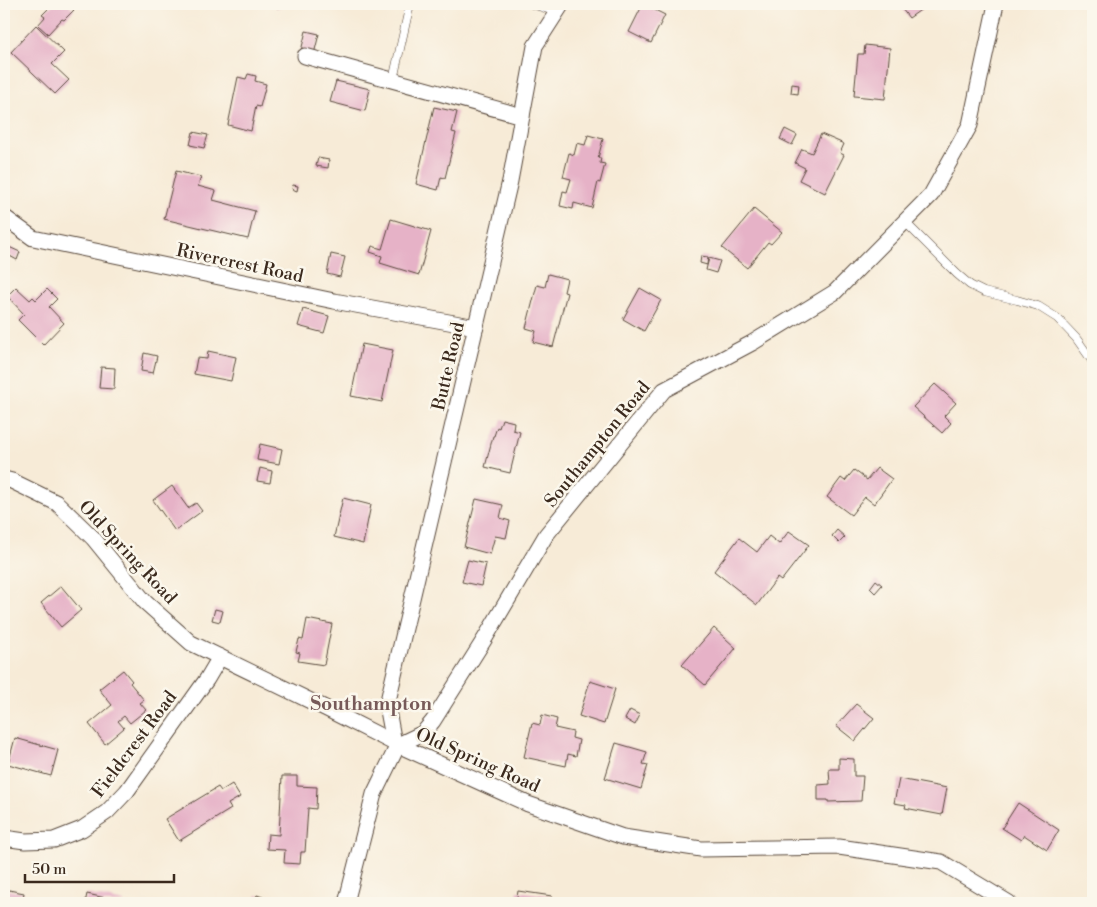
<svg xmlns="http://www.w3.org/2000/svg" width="1097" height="907" font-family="'Libre Bodoni',serif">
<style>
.building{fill:#e6b2c7}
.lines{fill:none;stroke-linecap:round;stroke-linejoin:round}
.service-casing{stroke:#57473a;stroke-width:9}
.minor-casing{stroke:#57473a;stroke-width:17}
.service{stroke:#fff;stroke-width:8}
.minor{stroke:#fff;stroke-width:15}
.labels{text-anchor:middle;stroke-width:5;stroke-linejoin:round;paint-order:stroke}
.street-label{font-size:18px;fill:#3b2a1e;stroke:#fbf7ec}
.neighbourhood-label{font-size:19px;font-weight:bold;fill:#775a59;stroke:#fbf7ec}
</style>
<rect width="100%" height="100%" fill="#fbf7ec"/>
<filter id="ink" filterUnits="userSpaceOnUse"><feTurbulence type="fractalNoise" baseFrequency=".02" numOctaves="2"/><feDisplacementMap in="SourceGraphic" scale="10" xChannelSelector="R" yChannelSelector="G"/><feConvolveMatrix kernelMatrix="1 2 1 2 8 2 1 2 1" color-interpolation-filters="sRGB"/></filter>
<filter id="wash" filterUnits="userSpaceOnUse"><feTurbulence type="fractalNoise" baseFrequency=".0096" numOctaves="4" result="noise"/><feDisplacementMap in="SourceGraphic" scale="20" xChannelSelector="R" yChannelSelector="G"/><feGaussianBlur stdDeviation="1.12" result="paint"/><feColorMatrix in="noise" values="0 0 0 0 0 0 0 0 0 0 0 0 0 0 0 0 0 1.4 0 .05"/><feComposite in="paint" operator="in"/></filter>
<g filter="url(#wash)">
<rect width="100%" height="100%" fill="#f7ebd7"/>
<g id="blocks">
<!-- building -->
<g class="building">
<path d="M53,4H72L69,6L74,10L64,20L62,19L48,34L38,25L45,17L42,15Z"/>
<path d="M276,4H288L277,8Z"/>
<path d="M354,4H372L370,9Z"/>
<path d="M643,4L665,15L651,43L629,32Z"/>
<path d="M898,4H929L909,18Z"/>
<path d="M36,25L64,52L52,64L69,80L55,94L11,52Z"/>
<path d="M306,31L319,34L314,54L301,51Z"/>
<path d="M865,45L890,48L885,99L854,96L858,54H864Z"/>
<path d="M248,74L256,76L255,81L266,84L260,107L256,106L251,131L228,125L238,77L246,79Z"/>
<path d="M336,81L370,89L365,111L330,102Z"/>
<path d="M792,84L799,85L798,94L791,93Z"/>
<path d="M434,107L457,112L452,132L456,133L445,178L441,177L438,190L416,184Z"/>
<path d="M785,129L797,135L792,145L780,139Z"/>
<path d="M193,132L208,135L204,148L190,145Z"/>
<path d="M821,134L844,144L840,153L844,155L825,193L799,180L805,168L795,163L802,149L812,153Z"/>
<path d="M588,135L603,139L598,158H601L600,163L605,164L600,183L598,182L592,208L574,203L573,209L560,206L563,191L567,192L571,179L563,177L569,153L574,155L577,143L585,145Z"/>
<path d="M318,158L329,160L328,168L316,166Z"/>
<path d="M176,171L201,177L198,186L216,191L213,200L255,211L248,239L164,219Z"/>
<path d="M293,185L298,186L297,191L292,189Z"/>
<path d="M754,209L782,232L771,244L768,242L747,268L722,248Z"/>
<path d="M391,219L431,231L419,275L380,263L382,256L370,252L372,246L382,249Z"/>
<path d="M9,247L20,252L17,260L6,254Z"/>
<path d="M331,254L345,257L340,277L327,274Z"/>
<path d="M701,256L708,257L707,265L700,263Z"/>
<path d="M709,258L720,261L716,273L706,270Z"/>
<path d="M548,274L567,279L564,292L567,293L553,347L533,342L536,331L526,328L537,285L545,287Z"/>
<path d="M16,287L30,300L33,297L36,300L47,289L57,299L49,307L64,323L43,345L18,320L24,314L7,296Z"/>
<path d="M640,288L661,300L644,331L623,319Z"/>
<path d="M303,309L329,316L324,333L298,326Z"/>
<path d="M362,344L393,350L382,402L351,396Z"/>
<path d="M208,351L236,357L231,381L194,374L197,358L207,359Z"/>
<path d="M144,353L157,356L153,373L141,371Z"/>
<path d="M101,367L115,368L114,389L99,388Z"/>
<path d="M935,384L956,403L944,416L951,423L942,433L913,407Z"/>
<path d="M4,407L8,418L4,420Z"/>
<path d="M502,419L514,422L513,430L520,432L510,473L485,467L493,436H494L497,427L499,428Z"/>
<path d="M260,444L282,449L279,464L257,460Z"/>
<path d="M260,468L272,471L270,483L257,481Z"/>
<path d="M877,468L892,479L874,504L865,497L851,515L827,497L841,478L845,481L854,470L867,480Z"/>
<path d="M172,486L188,508L196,503L202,511L175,531L153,500Z"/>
<path d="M343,498L371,505L363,544L334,537Z"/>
<path d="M476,499L503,505L500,518L510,521L506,538L495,536L490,554L464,547Z"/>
<path d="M837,530L845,537L839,543L832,536Z"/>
<path d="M789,531L809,545L781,581L777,578L757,605L714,571L739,538L757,552L769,536L779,544Z"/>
<path d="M468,560L486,564L481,586L462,582Z"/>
<path d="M876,580L882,585L875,593L870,588Z"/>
<path d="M61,586L81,610L61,627L41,603Z"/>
<path d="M215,609L223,611L220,622L212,620Z"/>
<path d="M307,619L332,624L324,665L298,661L300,653L296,652L299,639L303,640Z"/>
<path d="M714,628L736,648L705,685L682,665Z"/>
<path d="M123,670L132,681L130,683L144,700L140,703L146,710L130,723L124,716L118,721L124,728L105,744L89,724L112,705L99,689Z"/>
<path d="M590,681L615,689L604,724L579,716Z"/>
<path d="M856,704L874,718L855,741L836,726Z"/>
<path d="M630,710L640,715L635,725L625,719Z"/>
<path d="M542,715L557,719L555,728L573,732L572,738L579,740L576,756L568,754L566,766L524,757L532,723L540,725Z"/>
<path d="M15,738L58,750L51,776L8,764Z"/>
<path d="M616,743L647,752L643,764L648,765L641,789L605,778Z"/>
<path d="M839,758L854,759V776H863L861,801L828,802V800H818V785L830,784L829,769H839Z"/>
<path d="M282,776H297V786L317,787L316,809L308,808L305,852H301L300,864L284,863L285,850L267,849L268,834L279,835Z"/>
<path d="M899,779L947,788L942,815L905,808L906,805L894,803Z"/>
<path d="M232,784L240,797L228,804L231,809L179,841L165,819L218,787L221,791Z"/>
<path d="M1018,803L1059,830L1047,850L1024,835L1021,840L1002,828Z"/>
<path d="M4,889L24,893L22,903H4Z"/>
<path d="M518,891L552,896L551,903H516Z"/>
<path d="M87,894L124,902V903H85Z"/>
<path d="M257,895L279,903H254Z"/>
</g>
</g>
</g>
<g filter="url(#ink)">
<use href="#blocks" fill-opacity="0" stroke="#57473a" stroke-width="1"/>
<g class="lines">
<!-- service casing -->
<g class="service-casing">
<g id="service">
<path d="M532,4L557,12"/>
<path d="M393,80L410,4"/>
<path d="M905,222L957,274L970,285L984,292L1017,300L1038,306L1057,318L1076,338L1093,362"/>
</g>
</g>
<!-- minor casing -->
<g class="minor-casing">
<g id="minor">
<path d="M305,56L522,116"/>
<path d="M4,217L33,238L334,301L476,327"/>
<path d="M4,479L12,481L57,503L93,538L145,602L191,643L327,709L398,745L528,804L623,837L701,849L839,847L941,862L1009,903"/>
<path d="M394,743L387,705L510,181L535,46L562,4"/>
<path d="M4,838L25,841L54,840L82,829L107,812L127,791L207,679L220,657"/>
<path d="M346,903L374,794L398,745L423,733L433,721L484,640L546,535L664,390L752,343L835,292L931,195L970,125L996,4"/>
</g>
</g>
<!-- service -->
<use href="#service" class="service"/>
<!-- minor -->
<use href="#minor" class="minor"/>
</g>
</g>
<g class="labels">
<!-- street labels -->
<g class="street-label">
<text transform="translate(240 263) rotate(12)" y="6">Rivercrest Road</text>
<text transform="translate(448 366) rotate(-77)" y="6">Butte Road</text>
<text transform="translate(597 444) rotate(-51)" y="6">Southampton Road</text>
<text transform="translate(128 552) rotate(47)" y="6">Old Spring Road</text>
<text transform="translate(134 744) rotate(-53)" y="6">Fieldcrest Road</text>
<text transform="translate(478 760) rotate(24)" y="6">Old Spring Road</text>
</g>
<!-- neighbourhood labels -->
<g class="neighbourhood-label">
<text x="371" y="710">Southampton</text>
</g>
</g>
<!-- margin -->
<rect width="1097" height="907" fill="none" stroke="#fbf7ec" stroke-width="20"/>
<!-- scale -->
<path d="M25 874v8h149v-8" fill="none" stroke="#3b2a1e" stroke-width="2.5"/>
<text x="32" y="874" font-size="15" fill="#3b2a1e" stroke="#fbf7ec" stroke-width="4" paint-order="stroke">50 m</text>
</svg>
